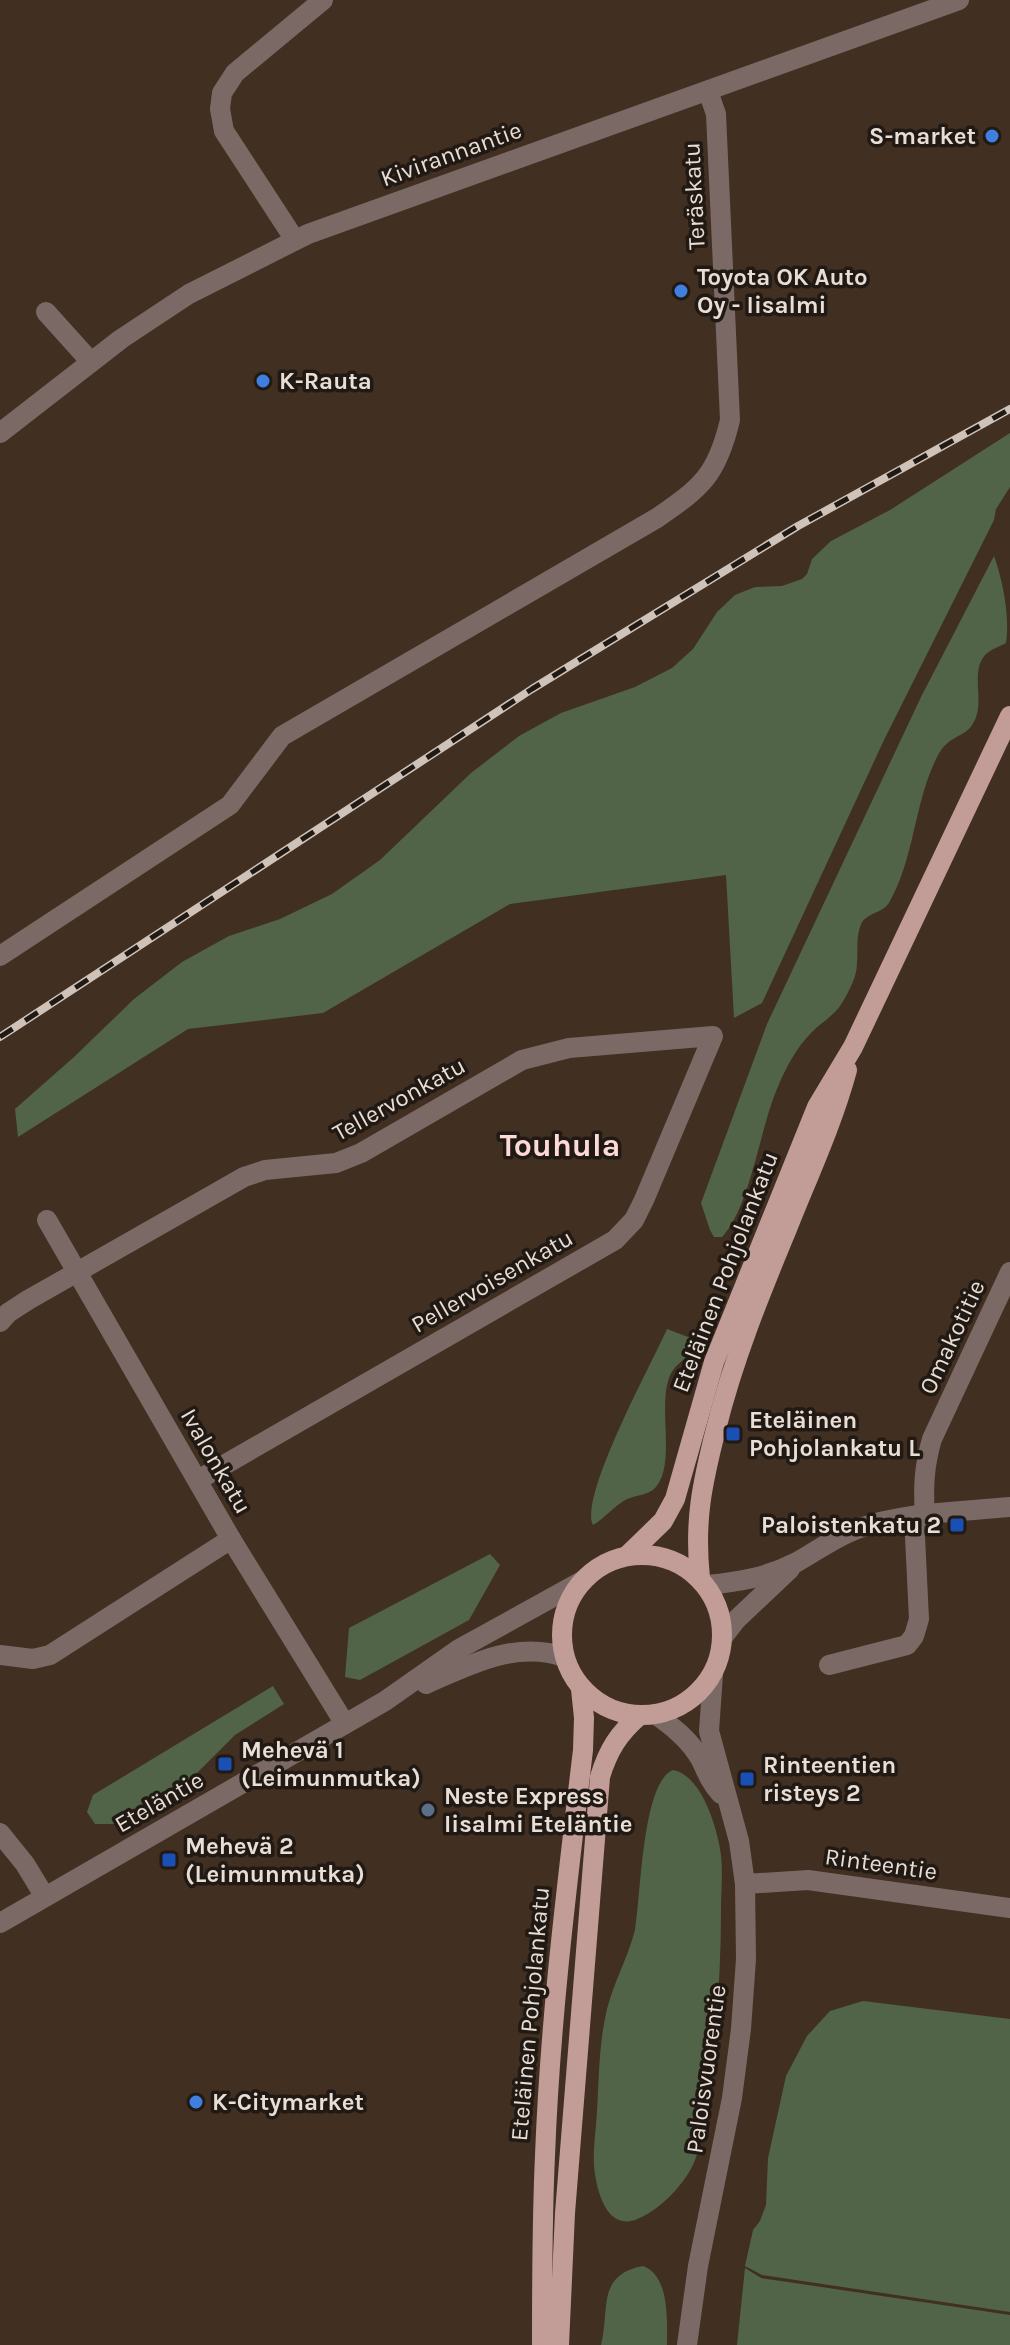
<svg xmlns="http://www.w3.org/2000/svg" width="1010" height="2345" font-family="Karla,sans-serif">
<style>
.green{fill:#516448}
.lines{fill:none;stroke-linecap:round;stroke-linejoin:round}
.minor{stroke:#7b6966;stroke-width:20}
.major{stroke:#c29d98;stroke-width:20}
.rail-casing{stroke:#cfc3b9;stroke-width:8}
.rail{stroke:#211913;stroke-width:5;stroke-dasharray:15;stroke-linecap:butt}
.shop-dot{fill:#3f7fe0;stroke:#211913;stroke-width:3}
.transit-dot{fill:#1a4fb4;stroke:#211913;stroke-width:3}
.service-dot{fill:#5c6f8a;stroke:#211913;stroke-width:3}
.labels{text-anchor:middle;stroke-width:7;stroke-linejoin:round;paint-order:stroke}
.poi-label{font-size:24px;font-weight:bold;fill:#e9ded5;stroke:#211913;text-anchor:start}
.street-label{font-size:24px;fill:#e9ded5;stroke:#211913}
.district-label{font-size:32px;font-weight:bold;fill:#fdd9d7;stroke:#211913}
</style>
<rect width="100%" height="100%" fill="#412f22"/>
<!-- green -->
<g class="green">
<path d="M1010,433V487L996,509L994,520L884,740L762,1003L734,1018L726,875L510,904L323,1013L188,1029L18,1137L15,1109L74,1057L134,999L182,962L229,936L280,919L332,894L380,860L471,773L519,736L561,713L635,687L672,668L693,649L717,612L735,595L755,587L782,586L802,579L807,574L812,559L831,541L890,510Z"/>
<path d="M994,556C1003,581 1010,617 1006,643C999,647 991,649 985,655C969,674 987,704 972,725C964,738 949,734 937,757C914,803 915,856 890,901C883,915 865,911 860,927C856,939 858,951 857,963C857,977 849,991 842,1003C835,1015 822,1022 812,1032C796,1048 785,1069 777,1089C760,1128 750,1208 722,1237H714L710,1230L701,1203L767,1024L921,697Z"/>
<path d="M667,1329L696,1340C696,1357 675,1360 669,1378C658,1408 676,1464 656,1487C649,1495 637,1495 627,1499C614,1506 605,1518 593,1525C579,1496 652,1363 667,1329Z"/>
<path d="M490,1554L500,1565L469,1620L360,1680L345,1677L349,1628Z"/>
<path d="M273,1686L284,1704L235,1735L166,1804L129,1824H95L87,1812L93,1795Z"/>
<path d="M673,1770C702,1775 718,1830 721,1855C723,1873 721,1892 721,1910C721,1976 716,2044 705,2109C702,2129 701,2149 692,2167C681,2188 657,2212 635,2220C605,2230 596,2187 594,2166C593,2148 596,2129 597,2112C599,2077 599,2042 607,2009C614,1982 628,1957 635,1930C641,1897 642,1782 673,1770Z"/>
<path d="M863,2001L1010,2019V2312L762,2275L745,2266L753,2230L760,2221L766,2205L768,2158L786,2076L807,2036L830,2011Z"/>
<path d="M643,2266C670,2276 667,2321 667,2345H601C610,2309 596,2275 643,2266Z"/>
<path d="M745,2268L761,2278L1010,2315V2345H737Z"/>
</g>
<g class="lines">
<!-- minor -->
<g class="minor">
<path d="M295,240L224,131L220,109L222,93L235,73L323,0"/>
<path d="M46,312L91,362"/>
<path d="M0,433L121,339L189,294L308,234L959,0"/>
<path d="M0,956L230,805L282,736L657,518C702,487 717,475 730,420L716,114L708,91"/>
<path d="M47,1220L231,1539L345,1724"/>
<path d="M0,1322L8,1313L28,1300L244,1177L265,1170L336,1163L361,1153L522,1060L569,1048L713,1036L644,1200L634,1220L615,1240L198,1480"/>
<path d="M925,1516C923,1488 924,1466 932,1439L1010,1272"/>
<path d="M707,1585C739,1582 768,1577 797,1562C817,1551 835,1537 857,1529C904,1512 960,1512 1010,1507"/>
<path d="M722,1638L736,1620L790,1569"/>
<path d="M0,1655L33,1659L50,1655L231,1539"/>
<path d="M829,1665L907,1645L914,1636L919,1619L914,1516"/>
<path d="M426,1684C469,1665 517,1640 564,1657"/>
<path d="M655,1714C673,1727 690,1740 701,1760C707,1773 711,1783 721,1794"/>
<path d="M0,1833L25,1864L45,1897"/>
<path d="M745,1884L808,1880L1010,1908"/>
<path d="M0,1923L385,1701L459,1649L582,1581"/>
<path d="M687,2345L698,2266L732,2098L741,2029L746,1959L745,1884L739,1841L709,1731L713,1674"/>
</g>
<!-- major -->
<g class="major">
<circle cx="642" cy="1635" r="80"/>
<path d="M627,1556L663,1521L675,1499L714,1362L817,1107L853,1047L1010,716"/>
<path d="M700,1578C694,1521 702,1484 716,1429C733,1360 760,1294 787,1229C808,1176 832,1125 847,1070"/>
<path d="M542,2345C542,2282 542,2219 545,2156C550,2020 567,1885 583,1750L584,1718L581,1689"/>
<path d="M559,2345L565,2213L600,1777C608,1750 619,1733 640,1715"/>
</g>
<!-- rail casing -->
<g class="rail-casing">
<path id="rail" d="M0,1037L532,689L798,526L1010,409"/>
</g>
<!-- rail -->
<use href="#rail" class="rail"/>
</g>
<!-- markers -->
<g class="shop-dot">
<circle cx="992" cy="136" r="8"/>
<circle cx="681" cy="291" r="8"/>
<circle cx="263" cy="381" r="8"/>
<circle cx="196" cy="2102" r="8"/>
</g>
<g class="transit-dot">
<rect x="725" y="1426" width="16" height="16" rx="4"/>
<rect x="949" y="1517" width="16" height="16" rx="4"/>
<rect x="217" y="1756" width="16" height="16" rx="4"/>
<rect x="739" y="1771" width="16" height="16" rx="4"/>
<rect x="161" y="1852" width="16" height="16" rx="4"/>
</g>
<circle class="service-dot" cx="428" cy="1810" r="8"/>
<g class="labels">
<!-- poi labels -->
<g class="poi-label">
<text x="976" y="144" text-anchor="end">S-market</text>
<text x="697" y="285">Toyota OK Auto<tspan x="697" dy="28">Oy - Iisalmi</tspan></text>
<text x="279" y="389">K-Rauta</text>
<text x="749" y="1428">Eteläinen<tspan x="749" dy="28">Pohjolankatu L</tspan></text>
<text x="941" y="1533" text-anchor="end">Paloistenkatu 2</text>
<text x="241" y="1758">Mehevä 1<tspan x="241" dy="28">(Leimunmutka)</tspan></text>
<text x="763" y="1773">Rinteentien<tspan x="763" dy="28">risteys 2</tspan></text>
<text x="444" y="1804">Neste Express<tspan x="444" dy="28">Iisalmi Eteläntie</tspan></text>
<text x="185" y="1854">Mehevä 2<tspan x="185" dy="28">(Leimunmutka)</tspan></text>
<text x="212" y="2110">K-Citymarket</text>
</g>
<!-- street labels -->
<g class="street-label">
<text transform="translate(451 154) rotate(-20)" y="8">Kivirannantie</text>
<text transform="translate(694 196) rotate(-93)" y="8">Teräskatu</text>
<text transform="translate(399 1099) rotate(-29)" y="8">Tellervonkatu</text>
<text transform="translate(725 1272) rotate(-69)" y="8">Eteläinen Pohjolankatu</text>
<text transform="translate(492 1281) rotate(-30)" y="8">Pellervoisenkatu</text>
<text transform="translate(952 1337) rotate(-65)" y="8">Omakotitie</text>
<text transform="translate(216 1461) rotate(60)" y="8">Ivalonkatu</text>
<text transform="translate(159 1802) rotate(-30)" y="8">Eteläntie</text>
<text transform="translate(881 1864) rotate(8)" y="8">Rinteentie</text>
<text transform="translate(530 2014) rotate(-85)" y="8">Eteläinen Pohjolankatu</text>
<text transform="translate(706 2069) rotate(-82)" y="8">Paloisvuorentie</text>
</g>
<!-- district labels -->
<g class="district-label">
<text x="560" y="1156">Touhula</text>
</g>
</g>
</svg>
